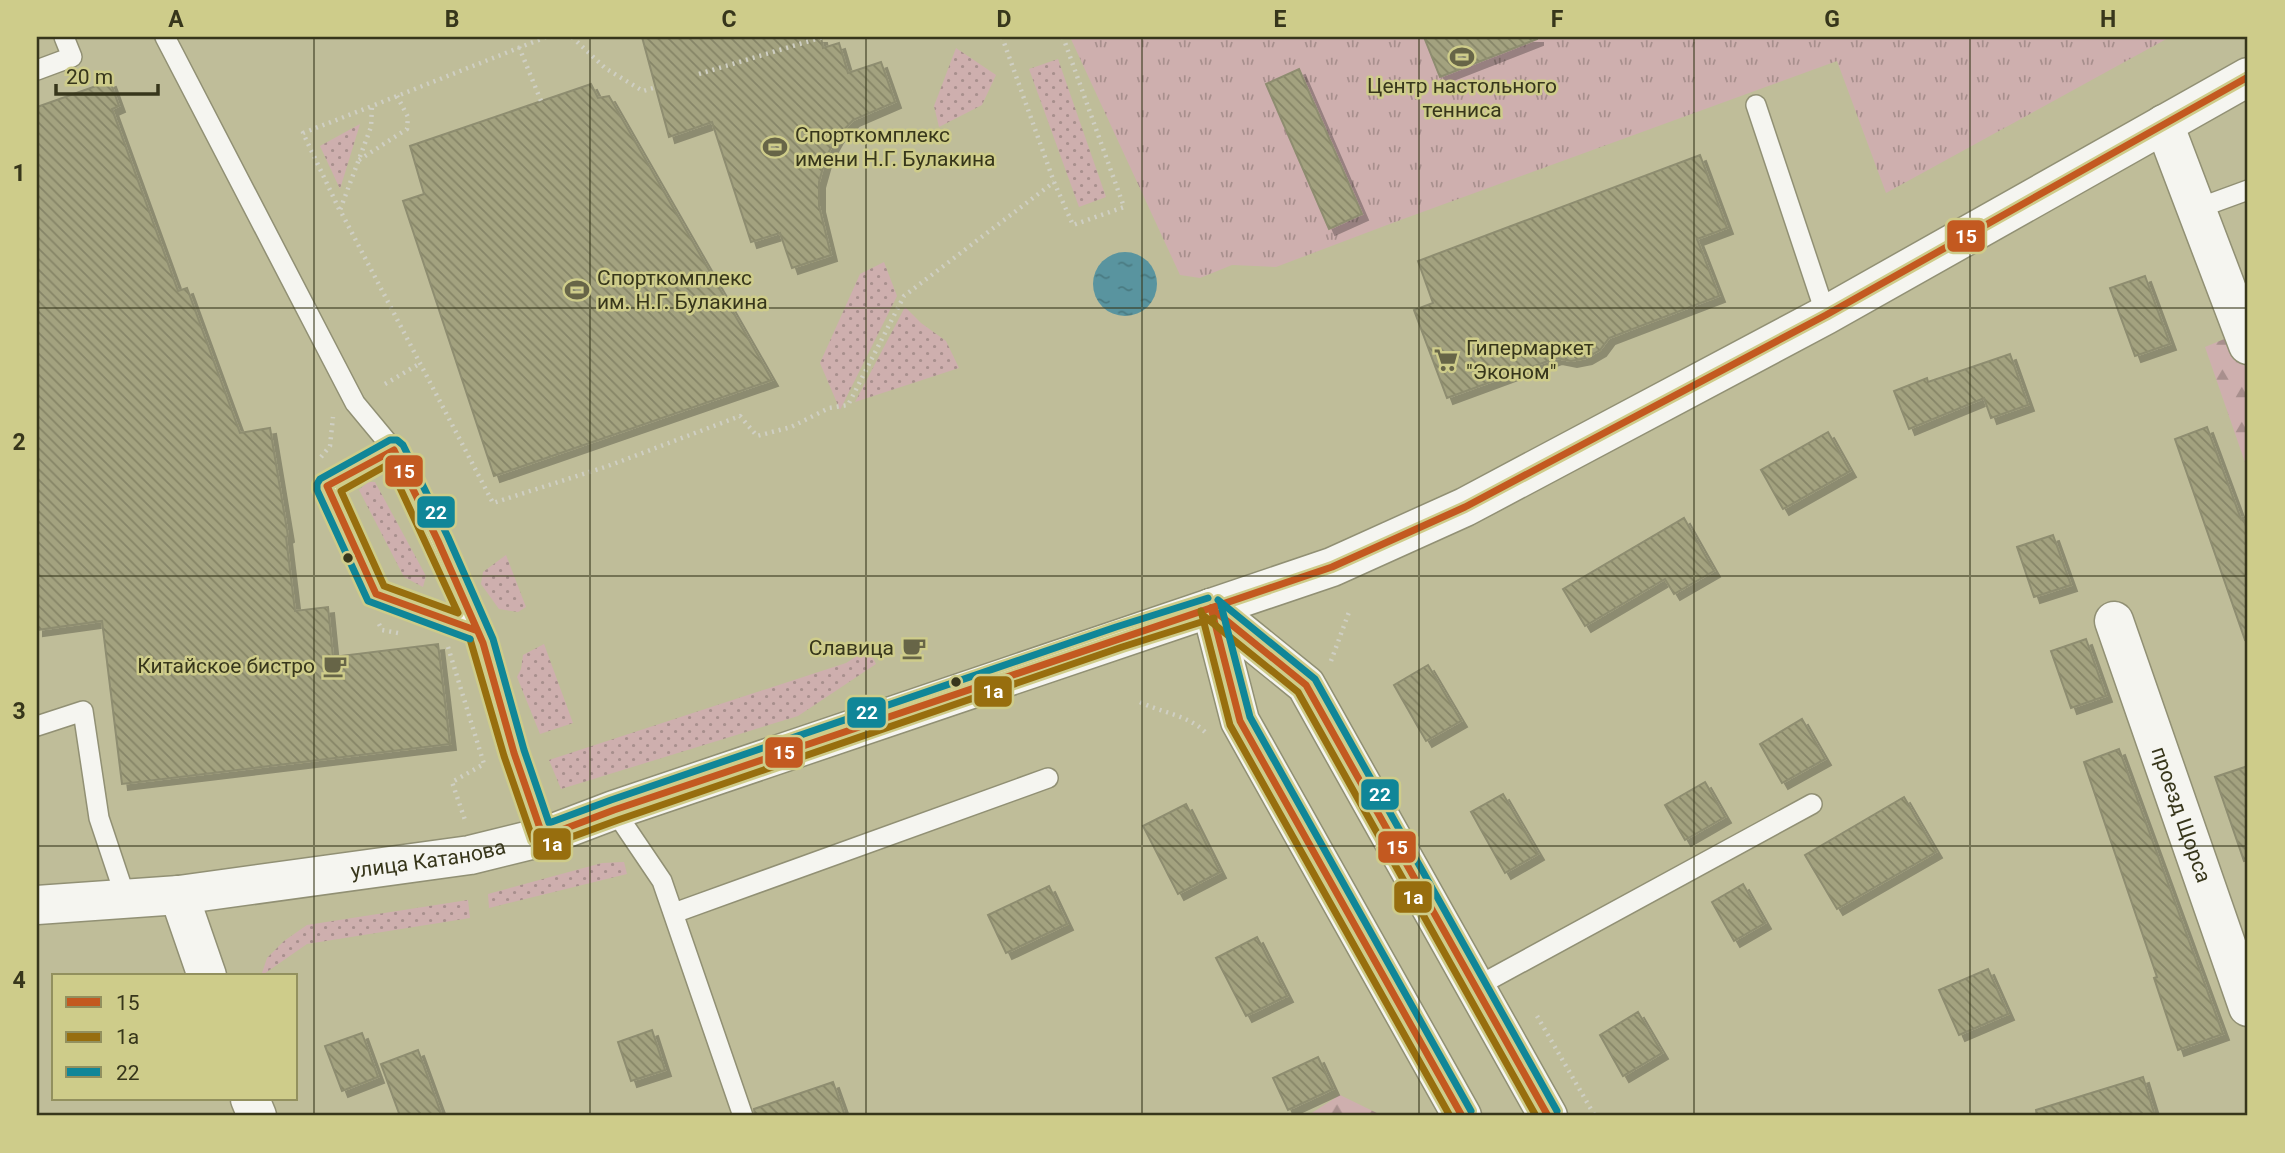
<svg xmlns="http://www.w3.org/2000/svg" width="2285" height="1153" font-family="Roboto,sans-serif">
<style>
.grass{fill:url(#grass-dots)}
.forest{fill:url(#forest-firs)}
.park{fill:url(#park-tufts)}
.water{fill:url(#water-ripples)}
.building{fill:url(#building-back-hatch);stroke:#8e8d70;stroke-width:2;filter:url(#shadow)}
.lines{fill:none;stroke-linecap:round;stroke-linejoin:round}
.service-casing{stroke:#919074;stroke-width:22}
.minor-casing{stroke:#919074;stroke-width:41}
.path{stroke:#cfcfc3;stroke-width:4.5;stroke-dasharray:2 5;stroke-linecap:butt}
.service{stroke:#f5f5f0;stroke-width:19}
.minor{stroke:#f5f5f0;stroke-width:38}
.bus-1-casing{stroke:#cecc8a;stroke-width:12}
.bus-2-casing{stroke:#cecc8a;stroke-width:12}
.bus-3-casing{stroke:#cecc8a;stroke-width:12}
.bus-1{stroke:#c35920;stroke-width:7}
.bus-2{stroke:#976e0e;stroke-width:7}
.bus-3{stroke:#108698;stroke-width:7}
.grid{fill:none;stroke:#37361b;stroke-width:2;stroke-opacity:0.55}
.bus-dot{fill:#37361b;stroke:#cecc8a;stroke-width:2.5}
.labels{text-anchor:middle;stroke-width:5;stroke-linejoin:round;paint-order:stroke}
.poi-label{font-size:21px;fill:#37361b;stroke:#cecc8a;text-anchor:start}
.street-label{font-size:21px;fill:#37361b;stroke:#cecc8a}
.line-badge{stroke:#cecc8a;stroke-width:2.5}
.badge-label{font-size:19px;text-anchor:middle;font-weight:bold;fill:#fff}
.neatline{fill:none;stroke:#37361b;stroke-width:2.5}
.grid-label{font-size:23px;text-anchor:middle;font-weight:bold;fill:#37361b}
</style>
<defs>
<pattern id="grass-dots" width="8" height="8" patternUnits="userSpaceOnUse" patternTransform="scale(1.75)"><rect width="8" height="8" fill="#ceafae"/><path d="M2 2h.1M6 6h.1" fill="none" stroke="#a88f8d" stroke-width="1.8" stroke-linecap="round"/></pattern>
<pattern id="forest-firs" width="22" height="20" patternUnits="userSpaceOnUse" patternTransform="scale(1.75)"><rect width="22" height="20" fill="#ceafae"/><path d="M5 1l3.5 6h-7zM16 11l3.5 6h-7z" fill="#a88f8d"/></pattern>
<pattern id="park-tufts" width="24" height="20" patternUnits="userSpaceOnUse" patternTransform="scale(1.75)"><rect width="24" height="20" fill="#ceafae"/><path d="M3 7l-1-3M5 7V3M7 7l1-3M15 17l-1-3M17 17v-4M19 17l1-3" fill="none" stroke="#a88f8d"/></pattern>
<pattern id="water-ripples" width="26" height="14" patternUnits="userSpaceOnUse" patternTransform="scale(1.75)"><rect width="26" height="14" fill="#59949f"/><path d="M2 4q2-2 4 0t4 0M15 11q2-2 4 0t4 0" fill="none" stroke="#4a7a81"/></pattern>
<pattern id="building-back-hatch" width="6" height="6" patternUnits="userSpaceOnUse" patternTransform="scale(1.75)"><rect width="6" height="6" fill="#a3a27f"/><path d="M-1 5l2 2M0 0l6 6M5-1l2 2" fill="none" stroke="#868567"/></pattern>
<filter id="shadow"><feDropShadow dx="6" dy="6" stdDeviation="0" flood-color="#0004"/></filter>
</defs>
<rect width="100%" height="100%" fill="#bfbd99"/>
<!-- grass -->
<g class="grass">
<path d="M956,48L996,75L982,105L939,127L934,106Z"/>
<path d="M1058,59L1106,197L1079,207L1029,69Z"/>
<path d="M360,124L340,189L320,146Z"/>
<path d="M884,262L897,296L840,410L820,363L860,274Z"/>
<path d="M905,307L921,323L946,341L959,368L855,402Z"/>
<path d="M368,482H375L426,576L423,587L404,577L359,490Z"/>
<path d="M506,555L526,607L518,612L499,609L481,584L483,572Z"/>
<path d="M544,644L573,723L540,734L517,677L521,669L523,655Z"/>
<path d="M868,649L876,664L798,716L561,789L549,760L846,663Z"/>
<path d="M624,862L627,874L489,908L488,894L602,863Z"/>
<path d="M468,900L470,918L307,944L261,976L267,958L284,941L307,925Z"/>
</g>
<!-- forest -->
<g class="forest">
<path d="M2234,335L2248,376V471L2205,347Z"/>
<path d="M1340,1095L1383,1116H1307Z"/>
</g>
<!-- park -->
<path class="park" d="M1070,37H2170L1886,193L1837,61L1395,222L1276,267L1232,265L1200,278L1180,275Z"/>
<!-- water -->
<circle class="water" cx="1125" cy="284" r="32"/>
<!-- building -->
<g class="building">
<path d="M642,37H821L823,48L839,43L848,73L881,62L895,102L853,120L837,137L826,157L819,182V206L831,255L792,268L780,233L751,242L712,122L669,137Z"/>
<path d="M1424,37H1537V39L1440,77Z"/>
<path d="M1299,69L1362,214L1329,229L1266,84Z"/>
<path d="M110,81L119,106L112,109L178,291L187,288L240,433L270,428L288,536L286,537L295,611L328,607L333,657L438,644L450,744L122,784L102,621L37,630V107Z"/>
<path d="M591,84L598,98L609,96L772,380L494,476L403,201L424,194L410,146Z"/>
<path d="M1700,155L1727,228L1697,239L1719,296L1609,338L1600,350L1586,358L1571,361L1556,358L1447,398L1414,310L1433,303L1418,261Z"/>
<path d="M2145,276L2170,344L2135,356L2110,288Z"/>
<path d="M2010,354L2028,405L1991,418L1984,398L1909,429L1894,391L1927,378L1928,382Z"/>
<path d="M2207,427L2241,519L2243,518L2248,532V639L2245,640L2175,439Z"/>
<path d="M1828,432L1850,471L1783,509L1761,470Z"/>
<path d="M1684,518L1714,571L1674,594L1665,579L1585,626L1563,589Z"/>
<path d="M2053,535L2071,585L2034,597L2017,547Z"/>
<path d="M2086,639L2106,696L2071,708L2051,651Z"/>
<path d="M1428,665L1461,721L1426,741L1394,685Z"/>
<path d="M1802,719L1825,759L1782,783L1760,744Z"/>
<path d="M2119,749L2223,1034L2178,1050L2154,978L2157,977L2084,762Z"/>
<path d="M2248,766V860L2244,861L2215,777Z"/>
<path d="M1705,782L1725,817L1685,840L1665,805Z"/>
<path d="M1503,794L1538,854L1505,873L1471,812Z"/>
<path d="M1904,797L1936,852L1837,909L1805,855Z"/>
<path d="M1186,804L1220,872L1178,894L1143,826Z"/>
<path d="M1743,884L1765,923L1734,941L1712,902Z"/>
<path d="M1049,886L1067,924L1006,953L988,915Z"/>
<path d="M1257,937L1287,996L1246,1016L1216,958Z"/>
<path d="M1988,969L2008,1014L1959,1035L1939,990Z"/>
<path d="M1638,1012L1662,1053L1623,1076L1600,1035Z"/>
<path d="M652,1030L665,1070L631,1081L618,1042Z"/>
<path d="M362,1033L378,1077L342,1091L325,1046Z"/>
<path d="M418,1050L442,1116H400L381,1064Z"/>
<path d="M1318,1057L1333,1089L1288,1110L1273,1078Z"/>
<path d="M2143,1077L2155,1116H2037L2036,1110Z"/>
<path d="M833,1082L845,1116H755L754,1109Z"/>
</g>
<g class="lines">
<!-- service casing -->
<g class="service-casing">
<g id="service">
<path d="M165,37L355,403L394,450L438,541L483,643L514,753L543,837"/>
<path d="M37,70L72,57L64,37"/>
<path d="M1756,105L1826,315"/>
<path d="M2196,209L2248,190"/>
<path d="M394,450L327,486L376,594L475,630"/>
<path d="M37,726L83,711L99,818L126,899"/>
<path d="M614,810L662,881L743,1116"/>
<path d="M674,913L1048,778"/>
<path d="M1476,987L1812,804"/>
</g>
</g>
<!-- minor casing -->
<g class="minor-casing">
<g id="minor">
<path d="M2164,124L2248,345"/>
<path d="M1211,608L1306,685L1548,1116"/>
<path d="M1211,608L1240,721L1462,1116"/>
<path id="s1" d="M2114,621L2248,1007"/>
<path d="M179,895L207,976"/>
<path id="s2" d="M37,905L179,895L470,855L543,837L614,810L1332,567L1465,507L1826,315L2248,77"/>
<path d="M250,1099L257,1116"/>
</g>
</g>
<!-- path -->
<g class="path">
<path d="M546,37L372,106L371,127L340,210L493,503L608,466L740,416L757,436L791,427L829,408L848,405L904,296L1054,182"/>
<path d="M572,37L605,68L643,91L653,88"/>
<path d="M1002,37L1054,182L1073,225L1124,207L1063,37"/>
<path d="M519,47L541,101"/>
<path d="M699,74L823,37"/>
<path d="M359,160L407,129L408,117L397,96"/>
<path d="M339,209L303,133L372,106"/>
<path d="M385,384L419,364"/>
<path d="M321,457L330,446L333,417"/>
<path d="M379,624L382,630L398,633"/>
<path d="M448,647L484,764L452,782L465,820"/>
<path d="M1331,661L1349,612"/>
<path d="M1140,702C1162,713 1188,715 1205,732"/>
<path d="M1537,1016L1595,1116"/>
</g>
<!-- service -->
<use href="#service" class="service"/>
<!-- minor -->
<use href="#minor" class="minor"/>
<!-- bus-1 casing -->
<g class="bus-1-casing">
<g id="bus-1">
<path d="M1211,608L1306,685L1548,1116"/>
<path d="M1211,608L1240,721L1462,1116"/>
<path d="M475,630L376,594L327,486L394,450L438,541L483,643L514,753L543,837L614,810L1332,567L1465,507L1826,315L2248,77"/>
</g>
</g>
<!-- bus-2 casing -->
<g class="bus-2-casing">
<g id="bus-2">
<path d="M389,464L458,613L384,586L341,491Z"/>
<path d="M1201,611L1230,725L1450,1116"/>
<path d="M1204,616L1298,692L1536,1116"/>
<path d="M470,639L504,756L533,840L538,846L544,847L618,820L1122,647L1214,618"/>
</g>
</g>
<!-- bus-3 casing -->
<g class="bus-3-casing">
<g id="bus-3">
<path d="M1218,600L1315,679L1557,1111"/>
<path d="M1221,605L1250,717L1471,1111"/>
<path d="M470,639L368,601L317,490V484L320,479L390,440H397L403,445L448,537L493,639L524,750L549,823L611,800L1116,627L1208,598"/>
</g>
</g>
<!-- bus-1 -->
<use href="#bus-1" class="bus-1"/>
<!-- bus-2 -->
<use href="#bus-2" class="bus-2"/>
<!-- bus-3 -->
<use href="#bus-3" class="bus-3"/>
</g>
<!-- grid -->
<path class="grid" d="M314,37V1116M590,37V1116M866,37V1116M1142,37V1116M1419,37V1116M1694,37V1116M1970,37V1116M37,308H2248M37,576H2248M37,846H2248"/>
<!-- icons -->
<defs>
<g id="stadium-bare" transform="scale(1.89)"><path d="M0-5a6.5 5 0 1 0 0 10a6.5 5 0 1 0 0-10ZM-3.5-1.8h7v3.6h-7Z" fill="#676547" stroke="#cecc8a" stroke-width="2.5" paint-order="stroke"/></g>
<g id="supermarket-bare" transform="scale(1.89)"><path d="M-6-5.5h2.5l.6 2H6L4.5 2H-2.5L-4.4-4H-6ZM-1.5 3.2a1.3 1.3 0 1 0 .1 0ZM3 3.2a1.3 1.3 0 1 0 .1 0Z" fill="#676547" stroke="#cecc8a" stroke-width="2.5" paint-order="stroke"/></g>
<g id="cafe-bare" transform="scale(1.89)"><path d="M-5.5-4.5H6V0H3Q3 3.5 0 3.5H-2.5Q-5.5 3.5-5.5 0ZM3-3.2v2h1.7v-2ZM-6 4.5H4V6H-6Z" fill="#676547" stroke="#cecc8a" stroke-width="2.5" paint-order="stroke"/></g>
</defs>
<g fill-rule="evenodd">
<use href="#stadium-bare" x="1462" y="57"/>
<use href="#stadium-bare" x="775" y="147"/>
<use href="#stadium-bare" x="577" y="290"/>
<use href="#supermarket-bare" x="1446" y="360"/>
<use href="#cafe-bare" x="914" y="648"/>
<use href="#cafe-bare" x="335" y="666"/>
</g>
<!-- markers -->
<g class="bus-dot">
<circle cx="348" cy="558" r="6"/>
<circle cx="956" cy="682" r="6"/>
</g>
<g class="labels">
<!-- poi labels -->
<g class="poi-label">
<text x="1462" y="93" text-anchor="middle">Центр настольного<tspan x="1462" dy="24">тенниса</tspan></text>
<text x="795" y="142">Спорткомплекс<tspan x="795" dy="24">имени Н.Г. Булакина</tspan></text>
<text x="597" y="285">Спорткомплекс<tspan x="597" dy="24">им. Н.Г. Булакина</tspan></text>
<text x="1466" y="355">Гипермаркет<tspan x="1466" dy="24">"Эконом"</tspan></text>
<text x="894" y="655" text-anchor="end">Славица</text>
<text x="315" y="673" text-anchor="end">Китайское бистро</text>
</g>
<!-- street labels -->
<g class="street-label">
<text dy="7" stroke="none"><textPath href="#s1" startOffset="205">проезд Щорса</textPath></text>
<text dy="7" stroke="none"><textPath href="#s2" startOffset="394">улица Катанова</textPath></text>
</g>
</g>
<g class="line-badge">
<rect x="1946" y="219" width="40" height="34" rx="7" fill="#c35920"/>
<rect x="384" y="454" width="40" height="34" rx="7" fill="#c35920"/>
<rect x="416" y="495" width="40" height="34" rx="7" fill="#108698"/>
<rect x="973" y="675" width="40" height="33" rx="7" fill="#976e0e"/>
<rect x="846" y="696" width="41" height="33" rx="7" fill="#108698"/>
<rect x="764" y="736" width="40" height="33" rx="7" fill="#c35920"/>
<rect x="1360" y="778" width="40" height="33" rx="7" fill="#108698"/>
<rect x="532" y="827" width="40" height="34" rx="7" fill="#976e0e"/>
<rect x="1377" y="830" width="40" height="34" rx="7" fill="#c35920"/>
<rect x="1393" y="880" width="40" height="34" rx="7" fill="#976e0e"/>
</g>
<g class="badge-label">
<text x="1966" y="243">15</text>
<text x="404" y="478">15</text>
<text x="436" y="519">22</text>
<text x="993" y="698">1а</text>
<text x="867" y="719">22</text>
<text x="784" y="759">15</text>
<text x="1380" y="801">22</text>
<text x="552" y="851">1а</text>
<text x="1397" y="854">15</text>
<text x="1413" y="904">1а</text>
</g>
<!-- border -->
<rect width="2285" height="1153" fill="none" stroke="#cecc8a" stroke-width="77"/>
<!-- legend -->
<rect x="52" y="974" width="245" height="126" fill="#cecc8a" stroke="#92905e" stroke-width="2"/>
<rect x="66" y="997" width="35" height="10" fill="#c35920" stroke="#92905e" stroke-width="2"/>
<text x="116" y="1010" font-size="21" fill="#37361b">15</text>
<rect x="66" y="1032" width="35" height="10" fill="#976e0e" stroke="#92905e" stroke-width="2"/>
<text x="116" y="1044" font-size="21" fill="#37361b">1а</text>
<rect x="66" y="1067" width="35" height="10" fill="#108698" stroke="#92905e" stroke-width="2"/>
<text x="116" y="1080" font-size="21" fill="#37361b">22</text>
<!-- scale -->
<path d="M56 84v10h102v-10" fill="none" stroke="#37361b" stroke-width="3.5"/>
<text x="66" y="84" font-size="21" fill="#37361b" stroke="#cecc8a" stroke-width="5" paint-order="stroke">20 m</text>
<rect x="38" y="38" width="2208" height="1076" class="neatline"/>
<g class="grid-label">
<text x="176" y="27">A</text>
<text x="452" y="27">B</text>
<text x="729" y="27">C</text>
<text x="1004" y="27">D</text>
<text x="1280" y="27">E</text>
<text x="1557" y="27">F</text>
<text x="1832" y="27">G</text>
<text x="2108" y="27">H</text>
<text x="19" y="181">1</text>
<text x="19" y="450">2</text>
<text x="19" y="719">3</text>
<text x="19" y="988">4</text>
</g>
</svg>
